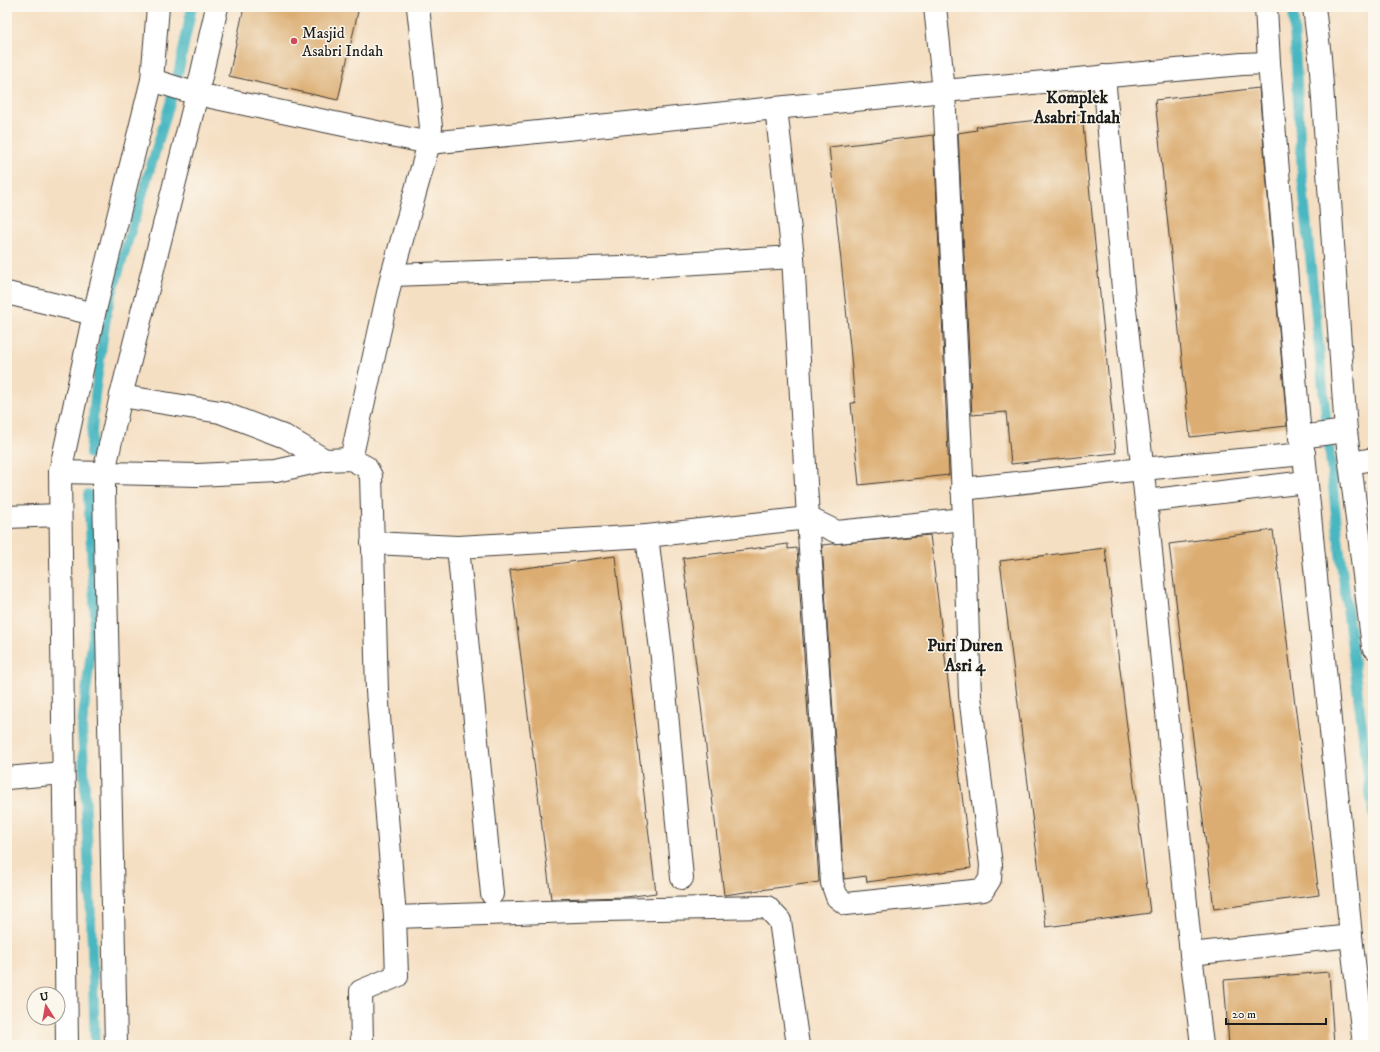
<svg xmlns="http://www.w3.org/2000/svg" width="1380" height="1052" font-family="'IM FELL DW Pica',serif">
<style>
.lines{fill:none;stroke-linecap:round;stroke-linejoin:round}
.stream{stroke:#48b7c1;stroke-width:10}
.building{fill:#dcad72}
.minor-casing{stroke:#3d3935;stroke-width:24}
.minor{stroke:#fff;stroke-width:22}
.poi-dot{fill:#d1495b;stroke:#fbf7ec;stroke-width:1.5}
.labels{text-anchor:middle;stroke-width:3;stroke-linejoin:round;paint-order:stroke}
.poi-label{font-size:16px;fill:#1c1c1c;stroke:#fbf7ec;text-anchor:start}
.neighbourhood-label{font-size:17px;font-weight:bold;fill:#1c1c1c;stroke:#fbf7ec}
</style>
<rect width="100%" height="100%" fill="#fbf7ec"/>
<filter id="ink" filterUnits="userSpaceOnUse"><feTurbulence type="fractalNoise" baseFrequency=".025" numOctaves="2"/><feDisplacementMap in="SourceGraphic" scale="8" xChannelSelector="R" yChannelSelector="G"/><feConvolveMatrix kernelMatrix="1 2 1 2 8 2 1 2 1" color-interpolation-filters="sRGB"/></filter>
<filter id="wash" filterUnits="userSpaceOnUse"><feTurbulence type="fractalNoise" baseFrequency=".012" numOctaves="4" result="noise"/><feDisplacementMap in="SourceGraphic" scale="16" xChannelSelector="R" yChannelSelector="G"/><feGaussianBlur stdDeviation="0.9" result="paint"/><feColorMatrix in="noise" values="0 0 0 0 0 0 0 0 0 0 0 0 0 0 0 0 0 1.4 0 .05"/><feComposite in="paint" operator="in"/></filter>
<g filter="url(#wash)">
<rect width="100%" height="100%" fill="#f5dfc3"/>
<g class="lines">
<!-- stream -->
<g class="stream">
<path d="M1293,7L1302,176L1322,378L1339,545L1373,814"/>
<path d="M177,79L192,7"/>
<path d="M90,454L95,395L107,310L172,97"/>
<path d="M88,494L95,617L82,726L91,919L95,1045"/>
</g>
</g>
<g id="blocks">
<!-- building -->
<g class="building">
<path d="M244,7H359L338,100L229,76Z"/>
<path d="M1259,88L1287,426L1190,437L1155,100Z"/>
<path d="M1082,115L1116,453L1011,464L1006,412L972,415L958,133L977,130L976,127Z"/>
<path d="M934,135L949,475L859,485L851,403H855L850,346L829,147Z"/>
<path d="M1273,530L1319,895L1214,909L1169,544Z"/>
<path d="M930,535L971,868L867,882L866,876L844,879L822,545Z"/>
<path d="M788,544V549L797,548L819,882L724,895L683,558Z"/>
<path d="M1105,548L1150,913L1046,927L1000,561Z"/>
<path d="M615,556L656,893L626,897L551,899L510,570Z"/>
<path d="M1329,972L1334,1045H1229L1224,980Z"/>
</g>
</g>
</g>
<g filter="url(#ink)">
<use href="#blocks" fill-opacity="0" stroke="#3d3935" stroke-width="1"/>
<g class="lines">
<!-- minor casing -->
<g class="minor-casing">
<g id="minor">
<path d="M1266,7L1269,63L1300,437L1304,454L1351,936L1364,1045"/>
<path d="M1314,7L1320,57L1346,431L1373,647"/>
<path d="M1104,76L1124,300L1146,501L1191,954L1202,1045"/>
<path d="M152,80L197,94L429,143L944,91L1242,64L1269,63"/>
<path d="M776,108L793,257L808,518L832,883L837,897L846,904L983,890L990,879L991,865L970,696L964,519L944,91L935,7"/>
<path d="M392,275L650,266L793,257"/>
<path d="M7,293L94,314"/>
<path d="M121,396L220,412L286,437L325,460"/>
<path d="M1300,437L1346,431"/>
<path d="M351,459L392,275L429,143L431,127L418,7"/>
<path d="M1351,463L1373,459"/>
<path d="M60,472L198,475L276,471L325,460L351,459L366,467L371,476L377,691L395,917L604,910L767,907L780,921L798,1045"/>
<path d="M962,489L1142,469L1304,454"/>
<path d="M1146,501L1306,482"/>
<path d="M7,517L60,515"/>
<path d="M647,536L662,658L682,878"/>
<path d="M372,543L458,547L647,536L808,518L837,532L964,519"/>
<path d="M458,547L492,894"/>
<path d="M7,778L63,773"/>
<path d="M1191,954L1351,936"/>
<path d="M67,1045L60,472L94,314L152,80L158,7"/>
<path d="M116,1045L104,492V472L121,396L197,94L217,7"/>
<path d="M362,1045L361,991L397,976L395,917"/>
</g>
</g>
<!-- minor -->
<use href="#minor" class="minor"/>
</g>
</g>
<!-- markers -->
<circle class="poi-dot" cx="294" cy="41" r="4"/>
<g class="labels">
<!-- poi labels -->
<g class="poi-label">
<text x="302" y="38">Masjid<tspan x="302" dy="18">Asabri Indah</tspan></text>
</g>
<!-- neighbourhood labels -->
<g class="neighbourhood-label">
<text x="1077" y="103">Komplek<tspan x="1077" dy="20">Asabri Indah</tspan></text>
<text x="965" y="651">Puri Duren<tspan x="965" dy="20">Asri 4</tspan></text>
</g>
</g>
<!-- margin -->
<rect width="1380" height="1052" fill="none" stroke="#fbf7ec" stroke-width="24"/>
<!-- north arrow -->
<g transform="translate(46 1006) rotate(349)"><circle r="19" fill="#fbf7ec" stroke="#a29f99"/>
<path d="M0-3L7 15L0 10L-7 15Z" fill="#d1495b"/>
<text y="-6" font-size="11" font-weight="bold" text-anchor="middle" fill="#1c1c1c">U</text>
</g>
<!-- scale -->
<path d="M1226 1018v6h100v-6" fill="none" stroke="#1c1c1c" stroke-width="2"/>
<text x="1232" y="1018" font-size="12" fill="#1c1c1c" stroke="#fbf7ec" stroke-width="3" paint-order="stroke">20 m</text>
</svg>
